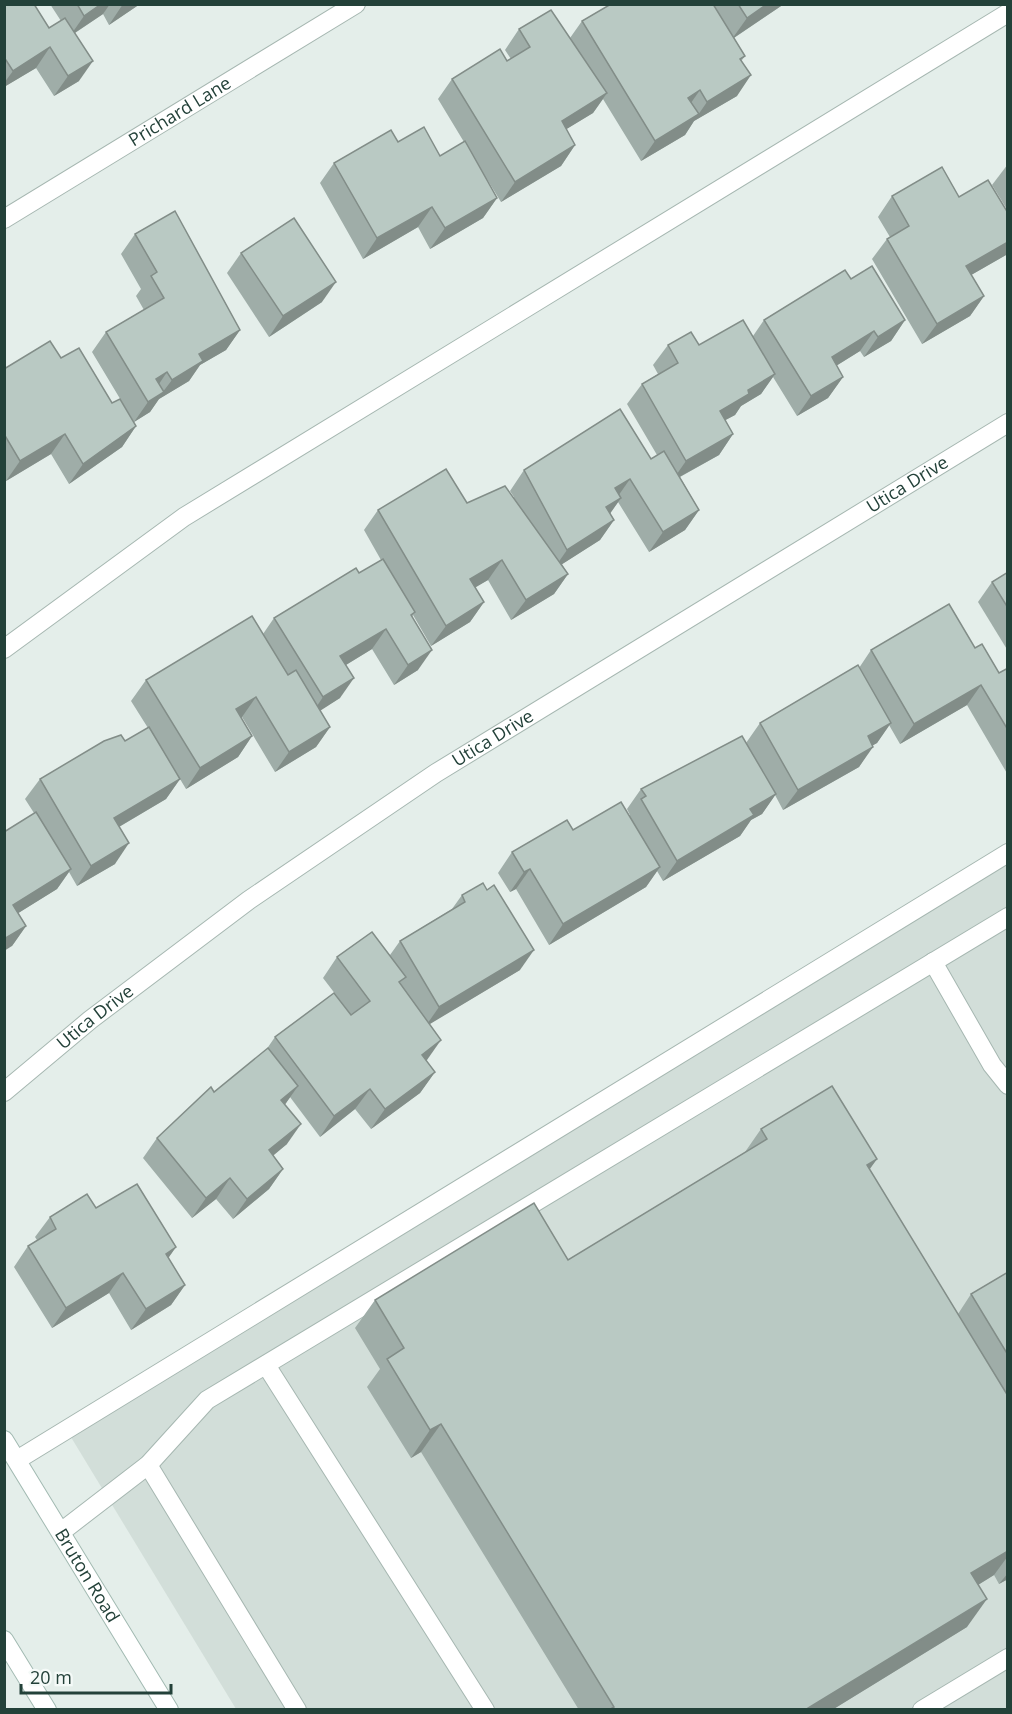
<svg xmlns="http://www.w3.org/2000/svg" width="1012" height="1714" font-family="'Open Sans',sans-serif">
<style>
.built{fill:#d2ded9}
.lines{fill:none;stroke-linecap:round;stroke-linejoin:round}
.service-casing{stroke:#a6b7b1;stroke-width:20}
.minor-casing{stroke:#a6b7b1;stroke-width:20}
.tertiary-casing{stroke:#a6b7b1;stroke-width:20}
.secondary-casing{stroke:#a2bab2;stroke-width:20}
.service{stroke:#fff;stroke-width:18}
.minor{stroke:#fff;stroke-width:18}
.tertiary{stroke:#fff;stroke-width:18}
.secondary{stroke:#fff;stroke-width:18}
.wall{fill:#9fada8}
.shaded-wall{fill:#828d88}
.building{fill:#b9c9c3;stroke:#828d88;stroke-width:1.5}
.labels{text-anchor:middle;stroke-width:5;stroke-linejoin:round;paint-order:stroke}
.street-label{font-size:18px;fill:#234139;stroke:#f5faf8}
</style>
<rect width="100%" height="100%" fill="#e4eeea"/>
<!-- built -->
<path class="built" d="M1007,853V1709H236L63,1424Z"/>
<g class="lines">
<!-- service casing -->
<g class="service-casing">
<g id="service">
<path d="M4,649L184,517L1008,13"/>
<path d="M933,962L992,1065L1008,1085"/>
<path d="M266,1365L485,1710"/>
<path d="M17,1460L1008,853"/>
<path d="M148,1465L297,1710"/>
<path d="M61,1532L148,1465L207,1400L1008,917"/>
<path d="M922,1710L1008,1658"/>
</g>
</g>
<!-- minor casing -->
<g class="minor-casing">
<g id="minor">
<path id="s1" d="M4,1092L90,1020L249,900L436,773L1008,423"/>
</g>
</g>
<!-- tertiary casing -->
<g class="tertiary-casing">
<g id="tertiary">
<path id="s2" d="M4,219L356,4"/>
</g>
</g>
<!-- secondary casing -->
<g class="secondary-casing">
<g id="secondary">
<path id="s3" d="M4,1440L169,1710"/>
<path d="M4,1640L47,1710"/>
</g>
</g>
<!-- service -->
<use href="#service" class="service"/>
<!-- minor -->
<use href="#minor" class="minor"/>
<!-- tertiary -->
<use href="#tertiary" class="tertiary"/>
<!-- secondary -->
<use href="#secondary" class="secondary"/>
</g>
<!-- wall -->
<g class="wall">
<path d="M4,4L49,28L61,21L50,4H140L109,25L103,14L75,33L79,81L54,96L36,68L4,87Z"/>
<path d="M611,4H784L734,38L745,56L742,60L737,96L694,121L685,135L641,161L603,99L593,113L566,129L575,145L561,166L501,202L485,176L497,198L483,218L430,249L418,227L363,259L320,183L334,163L398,142L440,156L464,142L438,99L452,79L507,61L511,59L505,50L519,29L570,38L582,21Z"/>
<path d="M1008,164V211L992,185Z"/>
<path d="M892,196L959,197L1006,255L971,275L984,296L970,316L922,344L872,259L887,239L890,237L878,217Z"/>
<path d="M135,234L240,330L226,350L200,365L189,381L159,399L150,412L134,422L92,352L106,332L144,310L136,296L141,289L121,254Z"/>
<path d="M241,253L322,302L269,337L227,273Z"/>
<path d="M851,279L905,320L891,341L864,357L860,351L836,366L843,377L828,398L797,416L773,377L761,394L741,406L735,415L725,420L733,434L719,455L680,477L699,510L685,530L649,552L618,502L610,513L614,520L600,540L562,564L568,574L554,594L511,620L488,580L475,587L484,602L470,622L431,646L413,615L412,617L418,670L394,685L372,649L346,665L340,698L320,710L330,727L316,747L275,772L242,717L241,718L252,736L238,757L186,789L180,779L166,799L119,827L115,864L77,886L69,872L57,889L18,913L26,926L12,946L34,813L25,799L40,779L125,741L148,728L131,701L146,680L263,634L274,618L359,573L381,560L364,530L378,510L467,503L514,497L510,491L524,470L651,459L657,455L627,404L642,384L658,374L653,365L668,345H699L753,336L764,320Z"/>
<path d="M61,358L112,403L136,426L122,447L69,484L51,454L6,481L4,478V369Z"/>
<path d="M1008,572V651L978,602L992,582Z"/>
<path d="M975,648L999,673L1008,668V775L967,705L900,744L889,725L877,743L873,745L859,767L783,810L775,795L762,814L751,820L740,836L663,881L657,871L646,887L549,945L516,889L510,892L498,873L512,852L573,830L630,816V815L627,809L641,789L746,743L760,723L859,668L871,650Z"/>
<path d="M462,895L520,970L429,1024L426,1061L435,1072L420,1093L371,1129L355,1109L320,1137L290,1097L285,1104L287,1144L273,1155L283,1169L269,1189L233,1219L216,1199L192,1218L143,1158L157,1138L266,1050L275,1037L349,1012L323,978L337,957L390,955L400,941L452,909Z"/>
<path d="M761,1129L877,1159L869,1169L958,1314L971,1294L1008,1272V1579L999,1584L994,1575L978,1585L967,1627L832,1710H579L421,1452L411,1458L367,1387L380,1369L355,1328L375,1300L568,1260L745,1152Z"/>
<path d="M96,1208L176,1247L168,1258L185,1285L171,1305L131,1330L109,1293L52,1328L14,1267L28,1246L37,1240L35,1237L50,1217Z"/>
</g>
<!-- shaded-wall -->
<g class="shaded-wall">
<path d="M101,4H110L103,14L70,36L84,16Z"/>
<path d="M123,4H140L109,25Z"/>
<path d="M767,4H784L732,39L747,18Z"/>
<path d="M50,47L36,68L4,87V83L13,71Z"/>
<path d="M93,61L79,81L54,96L68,76Z"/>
<path d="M751,75L737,96L694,121L685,135L641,161L655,141L698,115L707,102Z"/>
<path d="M700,90L686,110L688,98Z"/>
<path d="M607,93L593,113L547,141L562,121Z"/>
<path d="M575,145L561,166L501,202L515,182Z"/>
<path d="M497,198L483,218L430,249L445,228Z"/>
<path d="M432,207L418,227L363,259L377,238Z"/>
<path d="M1008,242V252L1006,255L952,286L966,266Z"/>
<path d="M336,282L322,302L269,337L283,316Z"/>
<path d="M984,296L970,316L922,344L937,324Z"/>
<path d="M905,320L891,341L864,357L878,337Z"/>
<path d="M240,330L226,350L200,365L189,381L159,399L150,412L134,422L148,402L162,393L172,380L199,354Z"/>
<path d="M874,331L860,351L818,377L832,357Z"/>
<path d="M167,372L153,393L156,379Z"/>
<path d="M775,374L761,394L741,406L735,415L705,431L720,411L748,390Z"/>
<path d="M843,377L828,398L797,416L811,396Z"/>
<path d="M136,426L122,447L69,484L83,464Z"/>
<path d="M65,434L51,454L6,481L20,461Z"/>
<path d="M733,434L719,455L672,481L686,461Z"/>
<path d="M630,479L616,499L615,488Z"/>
<path d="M621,498L607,518L606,507Z"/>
<path d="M699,510L685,530L649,552L663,532Z"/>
<path d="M614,520L600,540L553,570L567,550Z"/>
<path d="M502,560L488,580L456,599L470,579Z"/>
<path d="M568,574L554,594L511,620L526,600Z"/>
<path d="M484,602L470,622L431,646L446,626Z"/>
<path d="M386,629L372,649L326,677L340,656Z"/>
<path d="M432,650L418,670L394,685L408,665Z"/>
<path d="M354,678L340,698L309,718L323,697Z"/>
<path d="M981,685L967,705L900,744L914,724Z"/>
<path d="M256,697L242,717L222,729L236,709Z"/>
<path d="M891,723L877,743L854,756L868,736Z"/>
<path d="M330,727L316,747L275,772L289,752Z"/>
<path d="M252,736L238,757L186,789L200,768Z"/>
<path d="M873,747L859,767L783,810L798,790Z"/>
<path d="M180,779L166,799L100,838L114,818Z"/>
<path d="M776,794L762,814L751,820L740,836L663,881L677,861L750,809Z"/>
<path d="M129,843L115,864L77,886L91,866Z"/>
<path d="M660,867L646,887L549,945L563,924Z"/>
<path d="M71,869L57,889L4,922L13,905Z"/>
<path d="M530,869L516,889L510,892L524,872Z"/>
<path d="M26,926L12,946L4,951V939Z"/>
<path d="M534,950L520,970L425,1027L439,1007Z"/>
<path d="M441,1040L427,1060L408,1075L422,1055Z"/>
<path d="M435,1072L420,1093L371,1129L385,1109Z"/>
<path d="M298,1086L284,1106L281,1100Z"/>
<path d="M370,1089L355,1109L320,1137L334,1116Z"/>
<path d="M301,1124L287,1144L255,1171L269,1150Z"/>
<path d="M877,1159L857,1187L867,1165Z"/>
<path d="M283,1169L269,1189L233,1219L247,1199Z"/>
<path d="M230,1178L216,1199L192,1218L206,1198Z"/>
<path d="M176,1247L162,1267L166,1254Z"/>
<path d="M123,1273L109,1293L52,1328L66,1308Z"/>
<path d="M185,1285L171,1305L131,1330L146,1309Z"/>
<path d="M441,1424L421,1452L411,1458L430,1430Z"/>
<path d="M1008,1551V1556L994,1575L952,1601L971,1573Z"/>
<path d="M1008,1573V1579L999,1584Z"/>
<path d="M987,1599L967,1627L832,1710H805Z"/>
</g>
<!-- building -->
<g class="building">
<path d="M4,4H34L49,28L65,18L93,61L68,76L50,47L13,71L6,60H4Z"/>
<path d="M77,4H101L84,16Z"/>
<path d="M611,4H713L745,56L740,59L751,75L707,102L700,90L688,98L699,114L655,141L582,21Z"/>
<path d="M738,4H767L747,18Z"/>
<path d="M551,10L607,93L562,121L575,145L515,182L452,79L500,49L507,61L530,47L519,29Z"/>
<path d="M424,127L440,156L465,141L497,198L445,228L432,207L377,238L334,163L391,130L398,142Z"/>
<path d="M942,167L959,197L988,180L1008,213V242L966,266L984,296L937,324L887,239L909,226L892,196Z"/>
<path d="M175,211L240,330L199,354L203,361L172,380L167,372L156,379L164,392L148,402L106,332L164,298L151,276L157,272L135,234Z"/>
<path d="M294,218L336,282L283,316L241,253Z"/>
<path d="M872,266L905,320L878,337L874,331L832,357L843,377L811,396L764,320L845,270L851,279Z"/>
<path d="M743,320L775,374L748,390L749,394L720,411L733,434L686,461L642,384L678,363L668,345L691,332L699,345Z"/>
<path d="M50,341L61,358L79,348L112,403L120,399L136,426L83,464L65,434L20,461L4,434V369Z"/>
<path d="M620,409L651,459L664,451L699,510L663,532L630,479L615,488L621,498L606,507L614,520L567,550L524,470Z"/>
<path d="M446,469L467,503L505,486L568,574L526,600L502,560L470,579L484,602L446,626L378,510Z"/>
<path d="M383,559L415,612L411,615L432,650L408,665L386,629L340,656L354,678L323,697L274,618L356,568L359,573Z"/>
<path d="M1008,572V608L992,582Z"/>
<path d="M949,604L975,648L982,644L999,673L1008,668V730L981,685L914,724L871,650Z"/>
<path d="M252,616L288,675L296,670L330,727L289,752L256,697L236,709L252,736L200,768L146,680Z"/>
<path d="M858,665L891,723L868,736L873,747L798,790L760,723Z"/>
<path d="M149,727L180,779L114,818L129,843L91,866L40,779L104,741L121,735L125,741Z"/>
<path d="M742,736L776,794L750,809L754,815L677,861L641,799L646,796L641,789Z"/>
<path d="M621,802L660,867L563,924L530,869L524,872L512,852L567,820L573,830Z"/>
<path d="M36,812L71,869L13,905L26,926L4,939V832Z"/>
<path d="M483,883L487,890L494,885L534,950L439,1007L400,941L465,902L462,895Z"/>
<path d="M372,932L406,977L399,982L441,1040L422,1055L435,1072L385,1109L370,1089L334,1116L275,1037L334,993L351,1015L370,1001L337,957Z"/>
<path d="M268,1048L298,1086L281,1100L301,1124L269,1150L283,1169L247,1199L230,1178L206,1198L157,1138L211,1087L214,1092Z"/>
<path d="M832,1086L877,1159L867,1165L1008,1396V1551L971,1573L987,1599L805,1710H609L614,1707L441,1424L430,1430L387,1359L404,1348L375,1300L534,1203L568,1260L767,1139L761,1129Z"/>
<path d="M137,1184L176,1247L166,1254L185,1285L146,1309L123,1273L66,1308L28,1246L56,1229L50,1217L87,1194L96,1208Z"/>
<path d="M1008,1272V1355L971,1294Z"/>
</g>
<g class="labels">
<!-- street labels -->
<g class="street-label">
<text dy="6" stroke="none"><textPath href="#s2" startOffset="206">Prichard Lane</textPath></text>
<text dy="6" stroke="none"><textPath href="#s1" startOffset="1090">Utica Drive</textPath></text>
<text dy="6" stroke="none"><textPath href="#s1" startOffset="604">Utica Drive</textPath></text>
<text dy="6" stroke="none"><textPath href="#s1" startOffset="118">Utica Drive</textPath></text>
<text dy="6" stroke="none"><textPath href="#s3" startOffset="159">Bruton Road</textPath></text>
</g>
</g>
<!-- border -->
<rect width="1012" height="1714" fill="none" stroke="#234139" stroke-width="12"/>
<!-- scale -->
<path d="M21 1684v9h150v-9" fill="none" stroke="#234139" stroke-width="3"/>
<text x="30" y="1684" font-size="18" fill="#234139" stroke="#f5faf8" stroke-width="4.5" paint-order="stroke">20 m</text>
</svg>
